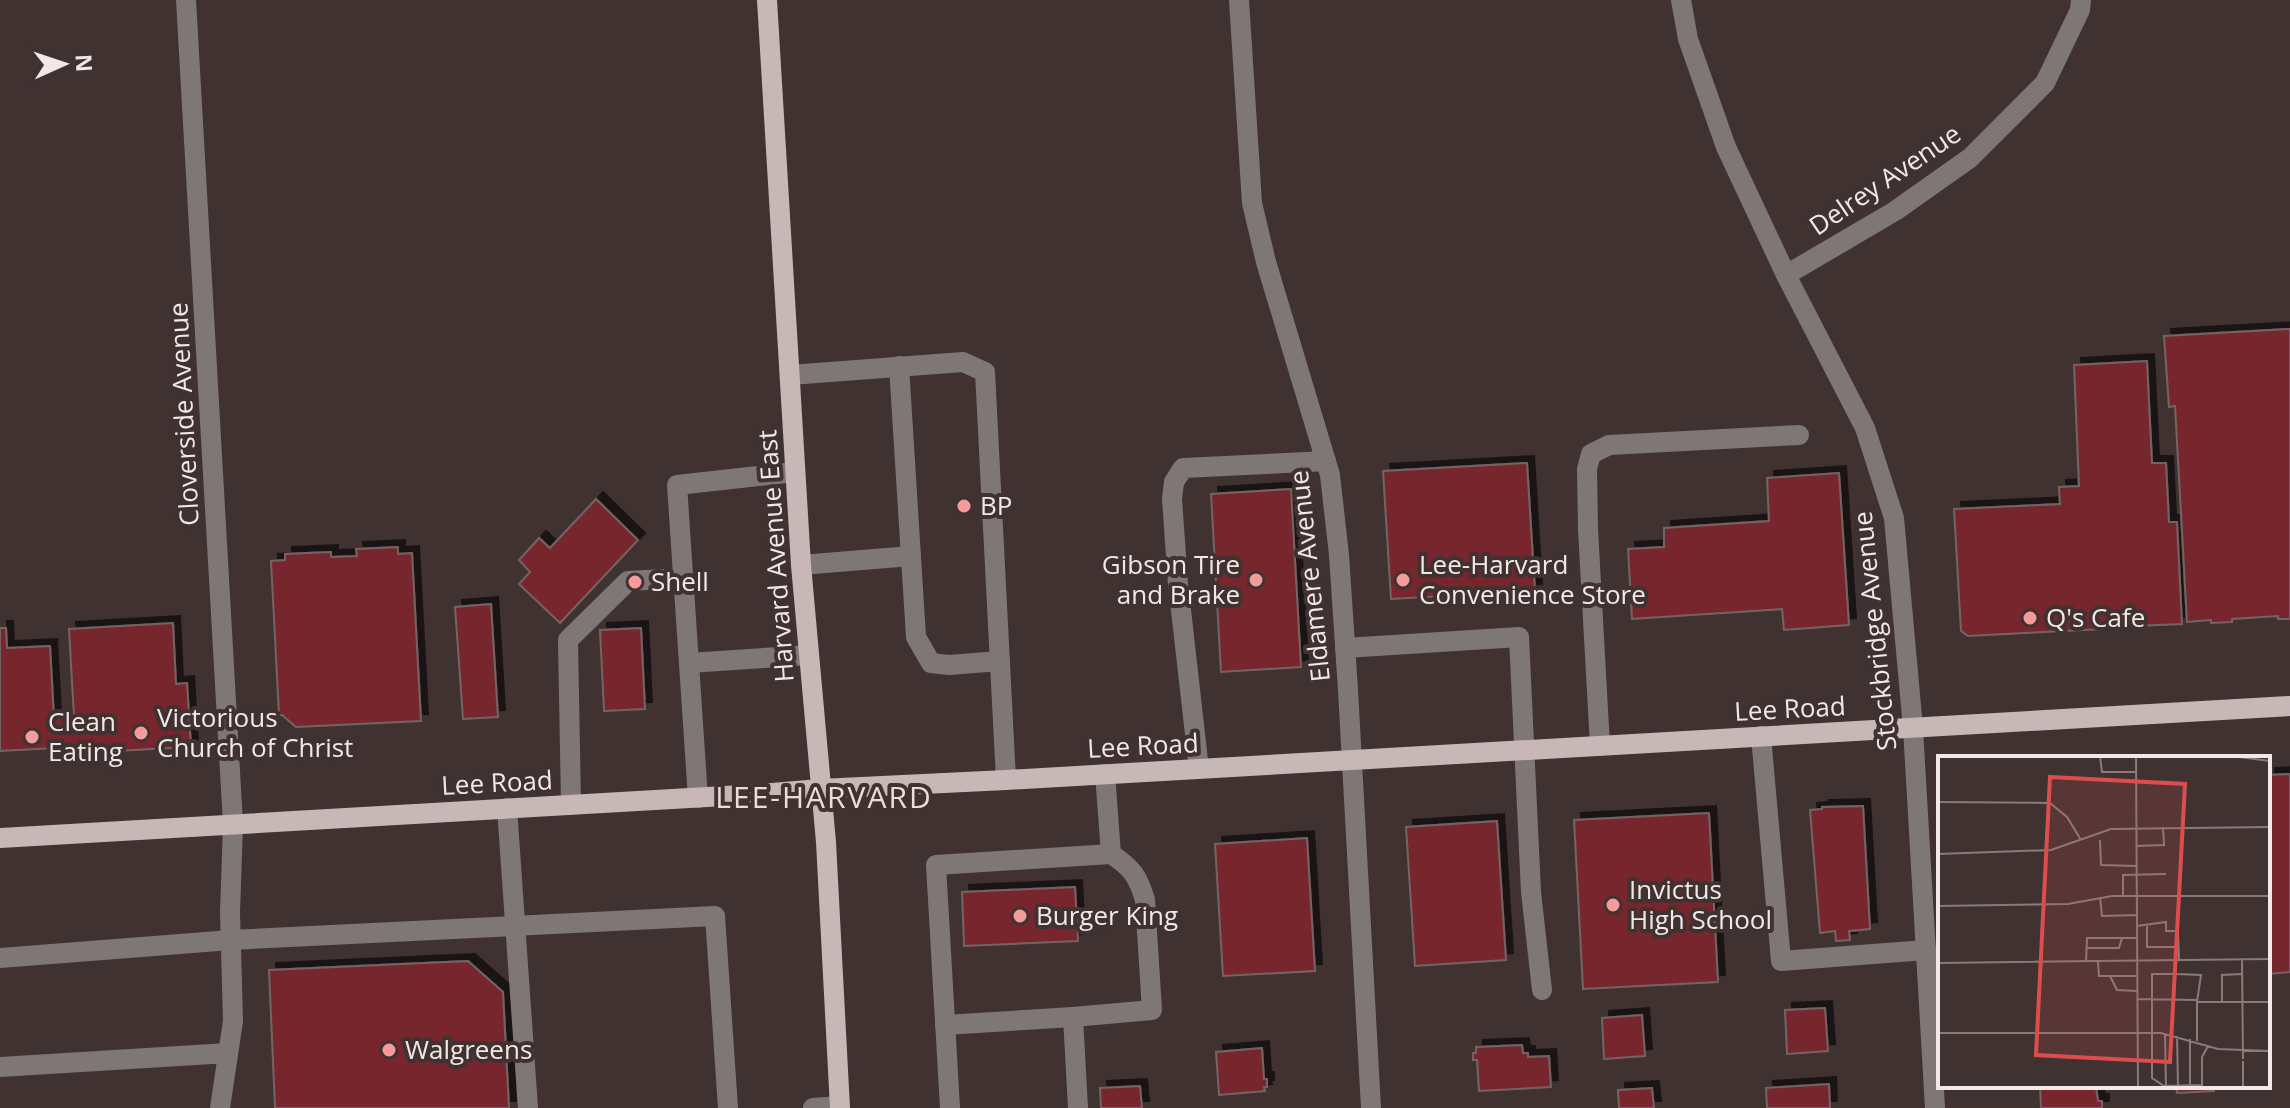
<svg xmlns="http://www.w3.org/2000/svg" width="2290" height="1108" font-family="'Open Sans',sans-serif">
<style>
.building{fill:#78282d;stroke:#756463;stroke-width:2;filter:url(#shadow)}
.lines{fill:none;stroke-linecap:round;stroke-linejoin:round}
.minor{stroke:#7f7777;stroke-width:20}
.major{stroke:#c7b7b6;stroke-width:20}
.poi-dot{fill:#f59b9b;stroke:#413232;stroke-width:3}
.labels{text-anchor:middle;stroke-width:8;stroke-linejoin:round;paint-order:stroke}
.street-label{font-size:26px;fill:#f2e8e7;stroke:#413232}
.poi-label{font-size:26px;fill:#f2e8e7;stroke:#413232;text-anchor:start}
.quarter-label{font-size:30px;letter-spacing:2px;fill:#eedad9;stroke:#413232}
.inset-road{fill:none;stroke:#887b7a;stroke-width:2}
.view{fill:#dc4e4e;fill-opacity:0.15;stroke:#dc4e4e;stroke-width:4}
.inset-edge{fill:none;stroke:#f2e8e7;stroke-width:4}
</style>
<defs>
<filter id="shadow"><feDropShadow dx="7" dy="-7" stdDeviation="0" flood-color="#0009"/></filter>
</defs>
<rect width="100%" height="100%" fill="#413232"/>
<!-- building -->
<g class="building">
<path d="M2290,329V619H2278V616L2232,619V622L2211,623V620L2187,622L2175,406L2169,407L2164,336Z"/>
<path d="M2147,361L2152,463H2166L2169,522H2177L2182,624L2134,626L2125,620L2109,621L2103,629L1968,636L1961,631L1954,509L2060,504L2059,487L2079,486L2074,365Z"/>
<path d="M1527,463L1535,591L1391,599L1383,471Z"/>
<path d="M1839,473L1849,625L1784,630L1782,609L1632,619L1628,549L1664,547V528L1769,521L1767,478Z"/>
<path d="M1291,489L1301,667L1221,672L1211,494Z"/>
<path d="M596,499L638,540L560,623L519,584L530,572L519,560L539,538L550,548Z"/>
<path d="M398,547V554L412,553L421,721L296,727L282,715H279L271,561L285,560V554L331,552V557L357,556L356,549Z"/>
<path d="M491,604L498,717L463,719L455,607Z"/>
<path d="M173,623L176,684L187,683L191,747L57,754L56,748L0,751V628H6L7,648L50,646L54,718L74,717L69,629Z"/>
<path d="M641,628L645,709L604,711L600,630Z"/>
<path d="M2290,774V972L2268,974V775Z"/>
<path d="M1863,806L1870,929L1849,931L1850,940L1836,941L1835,931L1820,933L1810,810L1822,809V807Z"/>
<path d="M1709,813L1718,982L1583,989L1574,820Z"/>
<path d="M1497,821L1506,960L1415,966L1406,827Z"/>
<path d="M1307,838L1315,971L1223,976L1215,844Z"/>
<path d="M1075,887L1078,941L964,946L962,892Z"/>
<path d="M468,961L503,992L509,1108H275L269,970Z"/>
<path d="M1825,1008L1828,1051L1787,1054L1785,1010Z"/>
<path d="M1642,1015L1645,1056L1604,1059L1602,1018Z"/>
<path d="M1522,1045L1523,1053H1528V1057L1549,1056L1551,1087L1479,1091L1477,1060H1473V1053H1476V1047Z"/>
<path d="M1262,1048L1264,1079H1267V1087H1264L1265,1091L1219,1095L1216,1052Z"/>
<path d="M1829,1084L1830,1108H1767L1766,1088Z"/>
<path d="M1140,1086L1142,1108H1101L1100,1088Z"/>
<path d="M2040,1086H2096L2098,1101H2102V1108H2041Z"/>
<path d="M2176,1086H2214V1091L2177,1093Z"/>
<path d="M1652,1088L1654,1108H1619L1618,1090Z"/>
</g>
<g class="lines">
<!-- minor -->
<g class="minor">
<path d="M186,0L233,824L230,913L233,1021L220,1108"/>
<path d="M1239,0L1252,203L1266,262L1330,475L1339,555L1348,690L1371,1108"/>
<path d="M1681,0L1688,39L1726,147L1786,275L1865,428L1894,518L1913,728L1935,1108"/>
<path d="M1786,275L1895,211L1970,158L2045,83L2080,10L2081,0"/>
<path d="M899,366L916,637L931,663L949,665L1000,661"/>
<path d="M790,375L963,362L985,372L1006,780"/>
<path d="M801,565L911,556"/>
<path d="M1345,648L1519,637L1531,892L1542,990"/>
<path d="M689,663L809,655"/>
<path d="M1761,736L1781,961L1926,950"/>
<path d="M1600,746L1588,529L1587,469L1591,454L1609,445L1799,435"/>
<path d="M1199,769L1178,584L1172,499L1174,482L1183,468L1326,461"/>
<path d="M1105,774L1111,854"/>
<path d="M698,798L677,485L795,472"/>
<path d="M571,805L568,640L628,581L683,578"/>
<path d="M507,808L528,1108"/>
<path d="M0,958L231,940L715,916L728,1108"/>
<path d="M945,1025L1073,1017"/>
<path d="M0,1067L228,1053"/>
<path d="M813,1108L839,1106"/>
<path d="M950,1108L936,865L1111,854C1132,868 1138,876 1145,900L1152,1010L1073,1017L1078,1108"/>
</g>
<!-- major -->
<g class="major">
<path d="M767,0L801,565L826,842L840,1108"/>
<path d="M0,838L759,794L820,789L1006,780L2290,706"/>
</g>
</g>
<!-- markers -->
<g class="poi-dot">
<circle cx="964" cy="506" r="8"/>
<circle cx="1256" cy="580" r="8"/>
<circle cx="1403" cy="580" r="8"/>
<circle cx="635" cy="582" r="8"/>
<circle cx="2030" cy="618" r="8"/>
<circle cx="141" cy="733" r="8"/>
<circle cx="32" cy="737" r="8"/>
<circle cx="1613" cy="905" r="8"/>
<circle cx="1020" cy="916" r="8"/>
<circle cx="389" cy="1050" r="8"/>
</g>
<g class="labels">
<!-- street labels -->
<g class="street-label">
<text transform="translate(1885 180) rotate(-34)" y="9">Delrey Avenue</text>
<text transform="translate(184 414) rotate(-93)" y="9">Cloverside Avenue</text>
<text transform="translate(776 556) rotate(-94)" y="9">Harvard Avenue East</text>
<text transform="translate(1310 576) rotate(-96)" y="9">Eldamere Avenue</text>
<text transform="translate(1875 631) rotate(-96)" y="9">Stockbridge Avenue</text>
<text transform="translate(1790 709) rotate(-3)" y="9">Lee Road</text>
<text transform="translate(1143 746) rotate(-3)" y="9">Lee Road</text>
<text transform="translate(497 783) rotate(-3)" y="9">Lee Road</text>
</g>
<!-- poi labels -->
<g class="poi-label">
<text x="980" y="515">BP</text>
<text x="1240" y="574" text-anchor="end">Gibson Tire<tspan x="1240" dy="30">and Brake</tspan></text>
<text x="1419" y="574">Lee-Harvard<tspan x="1419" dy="30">Convenience Store</tspan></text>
<text x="651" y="591">Shell</text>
<text x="2046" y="627">Q's Cafe</text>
<text x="157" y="727">Victorious<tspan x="157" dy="30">Church of Christ</tspan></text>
<text x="48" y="731">Clean<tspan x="48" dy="30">Eating</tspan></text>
<text x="1629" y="899">Invictus<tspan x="1629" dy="30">High School</tspan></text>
<text x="1036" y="925">Burger King</text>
<text x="405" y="1059">Walgreens</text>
</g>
<!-- quarter labels -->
<g class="quarter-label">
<text x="824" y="808">LEE-HARVARD</text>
</g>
</g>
<!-- overview -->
<g transform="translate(1938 756)">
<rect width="332" height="332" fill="#413232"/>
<path class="inset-road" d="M162,0L164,16H198M198,0L200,332M293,0L332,5M0,46L112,47L129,61L143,84M162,84L163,109L198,110M198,90L226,89L225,71M0,98L113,94L173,73L332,71M185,140V119L228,118M162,141L164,160L199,159M0,150L130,148L174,140H332M199,170L228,166V175H240L241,204M209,170V191H241M148,192H181L184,182M304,203L305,303M237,204L238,218H214V322L226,330L264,329V301L270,290M148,206L149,182H199M160,206L161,220H199M0,207L332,203M238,218L263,219L259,246H332M172,220L179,234L199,235M199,243L259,244M259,246V285M284,246V219L304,218M0,277H223L280,293L332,295M227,278L228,330M239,280L240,330M252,283V329M305,305V332"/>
<path class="view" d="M112,21L247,28L232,306L98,299Z"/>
<rect width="332" height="332" class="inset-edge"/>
</g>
<!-- north arrow -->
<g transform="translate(64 64) rotate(87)" stroke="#413232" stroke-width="6" paint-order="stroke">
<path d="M0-6L14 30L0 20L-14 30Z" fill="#f2e8e7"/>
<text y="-12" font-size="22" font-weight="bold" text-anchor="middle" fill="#f2e8e7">N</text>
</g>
</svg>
